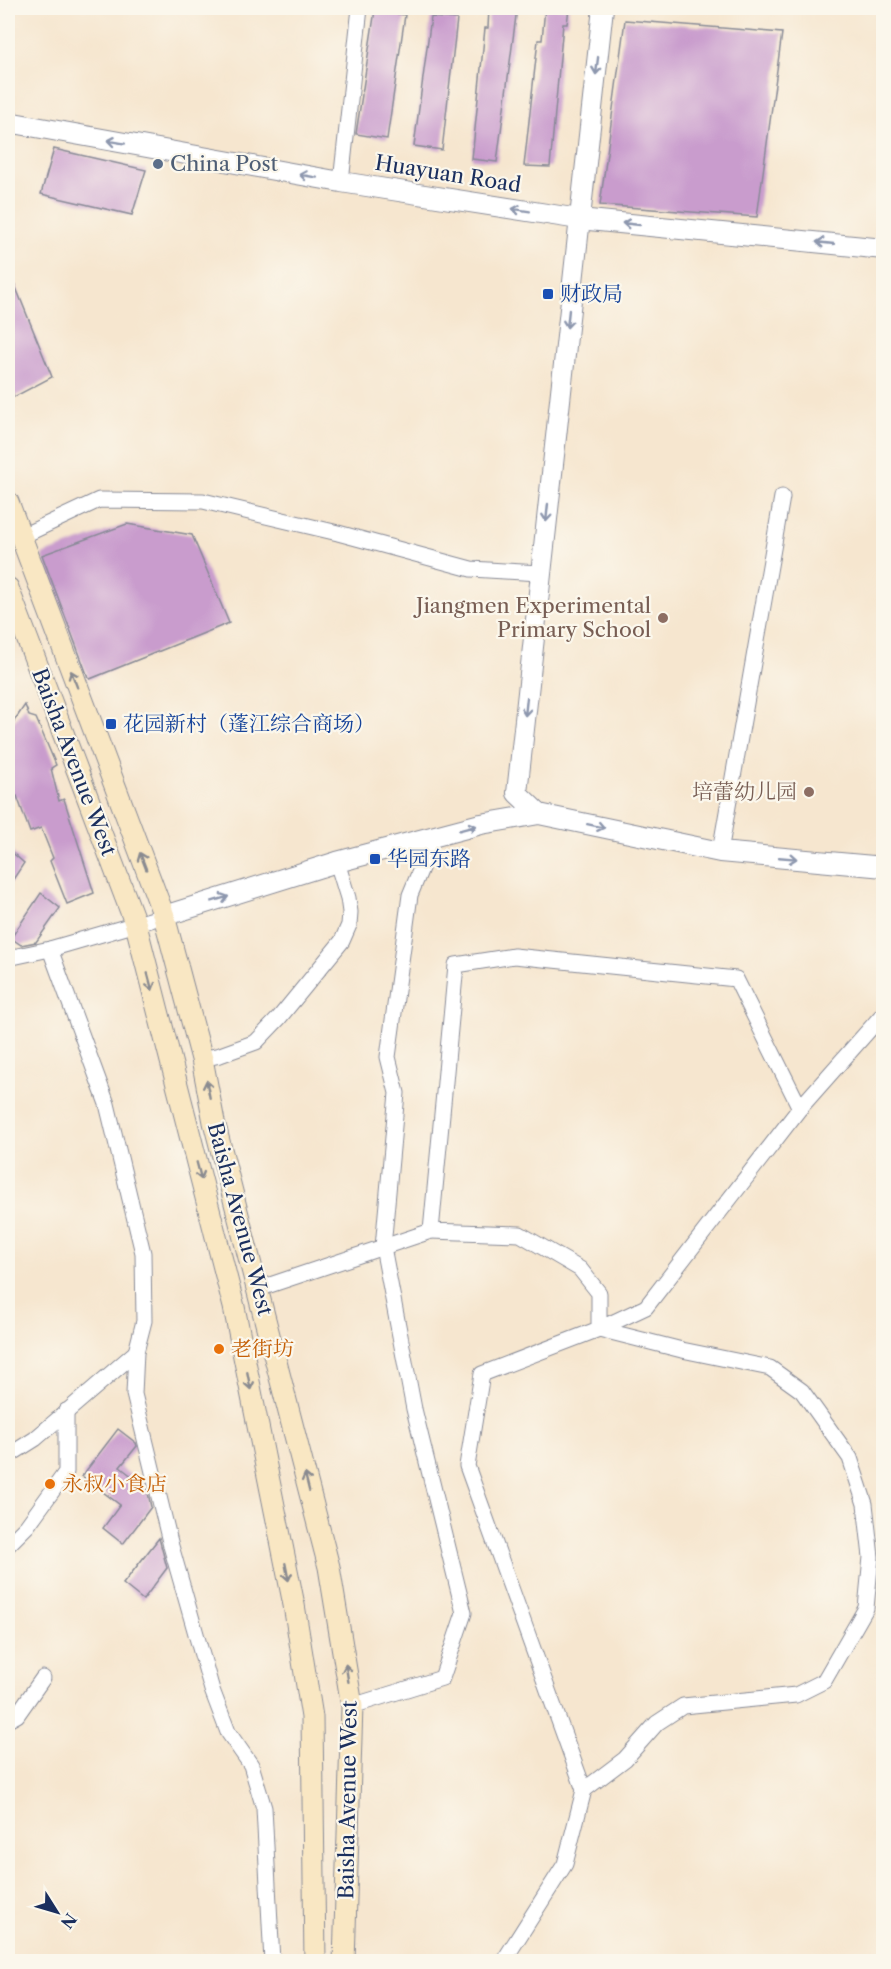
<svg xmlns="http://www.w3.org/2000/svg" width="891" height="1969" font-family="'Libre Caslon Text','Noto Serif SC',serif">
<style>
.building{fill:#c99ccd}
.lines{fill:none;stroke-linecap:round;stroke-linejoin:round}
.minor-casing{stroke:#888a96;stroke-width:17}
.tertiary-casing{stroke:#888a96;stroke-width:22}
.secondary-casing{stroke:#888a96;stroke-width:23}
.minor{stroke:#fff;stroke-width:15}
.tertiary{stroke:#fff;stroke-width:20}
.secondary{stroke:#f9e7c3;stroke-width:21}
.oneway{stroke:#8d97ae}
.oneway2{stroke:#8a8b90}
.service-dot{fill:#5c6f8a;stroke:#fbf7ec;stroke-width:2}
.transit-dot{fill:#1a4fb4;stroke:#fbf7ec;stroke-width:2}
.education-dot{fill:#8d6e63;stroke:#fbf7ec;stroke-width:2}
.food-dot{fill:#e8710a;stroke:#fbf7ec;stroke-width:2}
.labels{text-anchor:middle;stroke-width:4.5;stroke-linejoin:round;paint-order:stroke}
.service-label{font-size:21px;fill:#4e5e75;stroke:#fbf7ec;text-anchor:start}
.street-label{font-size:21px;fill:#1b2f5e;stroke:#fbf7ec}
.transit-label{font-size:21px;fill:#164399;stroke:#fbf7ec;text-anchor:start}
.education-label{font-size:21px;fill:#785e54;stroke:#fbf7ec;text-anchor:end}
.food-label{font-size:21px;fill:#c56008;stroke:#fbf7ec;text-anchor:start}
</style>
<rect width="100%" height="100%" fill="#fbf7ec"/>
<filter id="ink" filterUnits="userSpaceOnUse"><feTurbulence type="fractalNoise" baseFrequency=".0167" numOctaves="2"/><feDisplacementMap in="SourceGraphic" scale="12" xChannelSelector="R" yChannelSelector="G"/><feConvolveMatrix kernelMatrix="1 2 1 2 8 2 1 2 1" color-interpolation-filters="sRGB"/></filter>
<filter id="wash" filterUnits="userSpaceOnUse"><feTurbulence type="fractalNoise" baseFrequency=".008" numOctaves="4" result="noise"/><feDisplacementMap in="SourceGraphic" scale="24" xChannelSelector="R" yChannelSelector="G"/><feGaussianBlur stdDeviation="1.35" result="paint"/><feColorMatrix in="noise" values="0 0 0 0 0 0 0 0 0 0 0 0 0 0 0 0 0 1.4 0 .05"/><feComposite in="paint" operator="in"/></filter>
<g filter="url(#wash)">
<rect width="100%" height="100%" fill="#f6e6cf"/>
<g id="blocks">
<!-- building -->
<g class="building">
<path d="M489,8H517L497,162L472,159L485,28H488Z"/>
<path d="M545,8H569L567,24H563L550,167L524,166L538,40H542Z"/>
<path d="M375,10L405,15L387,139L356,134Z"/>
<path d="M431,17L457,19L442,150L414,146Z"/>
<path d="M625,20L782,33L757,217L600,205Z"/>
<path d="M54,149L146,170L132,215L41,194Z"/>
<path d="M8,268L52,377L14,397L8,383Z"/>
<path d="M127,524L192,535L229,623L90,679L88,677L42,555Z"/>
<path d="M25,705L29,716L36,718L56,765L51,768L59,801L64,799L94,893L67,904L50,861L53,858L41,828L30,832L17,796L8,800V730Z"/>
<path d="M8,849L24,863L8,887Z"/>
<path d="M41,893L60,908L36,942L21,945L11,938Z"/>
<path d="M118,1429L136,1443L137,1446L120,1467L147,1488L151,1507L123,1544L103,1528L120,1505L82,1476Z"/>
<path d="M159,1538L167,1568L143,1600L123,1584Z"/>
</g>
</g>
</g>
<g filter="url(#ink)">
<use href="#blocks" fill-opacity="0" stroke="#888a96" stroke-width="1.5"/>
<g class="lines">
<!-- minor casing -->
<g class="minor-casing">
<g id="minor">
<path d="M341,182L360,8"/>
<path d="M20,537L99,500L203,501L338,533L471,569L540,573"/>
<path d="M720,852L782,497"/>
<path d="M50,949L107,1104L143,1253L144,1321L136,1352L134,1394L171,1546L212,1690L228,1732L251,1765L264,1808L272,1962"/>
<path d="M8,958L50,949L164,916"/>
<path d="M202,1059L220,1055L256,1042L279,1018L342,941L349,925L350,912L348,898L337,862"/>
<path d="M800,1108L884,1013"/>
<path d="M258,1289L431,1231"/>
<path d="M8,1456L35,1439L136,1352"/>
<path d="M8,1545L27,1526L66,1472V1411"/>
<path d="M352,1706L442,1678L464,1613L414,1409L383,1247L397,1093L388,1057L410,895L434,837"/>
<path d="M8,1720L17,1715L43,1678"/>
<path d="M584,1790L625,1759L657,1723L683,1706L796,1695L824,1681L866,1608L871,1557L865,1504L850,1458L802,1391L770,1368L682,1350L599,1329"/>
<path d="M503,1962L565,1864L584,1790L467,1466L482,1374L599,1329L646,1307L800,1108L736,979L514,956L456,965L431,1231L520,1234L580,1269L599,1293V1329"/>
</g>
</g>
<!-- tertiary casing -->
<g class="tertiary-casing">
<g id="tertiary">
<path d="M8,122L341,182L579,219L884,249"/>
<path d="M539,814L517,793L603,8"/>
<path d="M164,916L337,862L481,824L539,814L720,852L884,867"/>
</g>
</g>
<!-- secondary casing -->
<g class="secondary-casing">
<g id="secondary">
<path d="M8,502L164,916L202,1059L214,1122L329,1567L352,1706L344,1962"/>
<path d="M8,588L136,925L234,1307L294,1605L312,1717L315,1962"/>
</g>
</g>
<!-- minor -->
<use href="#minor" class="minor"/>
<!-- tertiary -->
<use href="#tertiary" class="tertiary"/>
<!-- secondary -->
<use href="#secondary" class="secondary"/>
</g>
<!-- one-way arrows -->
<defs><path id="oneway-shaft" d="M-6 0H5M1.5-3L5.5 0L1.5 3" fill="none" stroke-width="1.6" stroke-linecap="round" stroke-linejoin="round" transform="scale(1.5)"/></defs>
<g class="oneway">
<use href="#oneway-shaft" transform="translate(597 66) rotate(97)"/>
<use href="#oneway-shaft" transform="translate(116 142) rotate(-170)"/>
<use href="#oneway-shaft" transform="translate(308 176) rotate(-170)"/>
<use href="#oneway-shaft" transform="translate(521 210) rotate(-171)"/>
<use href="#oneway-shaft" transform="translate(631 224) rotate(-174)"/>
<use href="#oneway-shaft" transform="translate(825 243) rotate(-174)"/>
<use href="#oneway-shaft" transform="translate(568 319) rotate(96)"/>
<use href="#oneway-shaft" transform="translate(547 513) rotate(96)"/>
<use href="#oneway-shaft" transform="translate(526 707) rotate(96)"/>
<use href="#oneway-shaft" transform="translate(596 826) rotate(12)"/>
<use href="#oneway-shaft" transform="translate(468 828) rotate(-15)"/>
<use href="#oneway-shaft" transform="translate(788 858) rotate(5)"/>
<use href="#oneway-shaft" transform="translate(220 899) rotate(-17)"/>
</g>
<g class="oneway2">
<use href="#oneway-shaft" transform="translate(74 679) rotate(-111)"/>
<use href="#oneway-shaft" transform="translate(143 861) rotate(-111)"/>
<use href="#oneway-shaft" transform="translate(150 982) rotate(75)"/>
<use href="#oneway-shaft" transform="translate(208 1089) rotate(-101)"/>
<use href="#oneway-shaft" transform="translate(199 1171) rotate(75)"/>
<use href="#oneway-shaft" transform="translate(249 1381) rotate(79)"/>
<use href="#oneway-shaft" transform="translate(307 1482) rotate(-104)"/>
<use href="#oneway-shaft" transform="translate(287 1572) rotate(79)"/>
<use href="#oneway-shaft" transform="translate(347 1673) rotate(-99)"/>
</g>
</g>
<!-- markers -->
<circle class="service-dot" cx="158" cy="164" r="6"/>
<g class="transit-dot">
<rect x="542" y="288" width="12" height="12" rx="3"/>
<rect x="105" y="718" width="12" height="12" rx="3"/>
<rect x="369" y="853" width="12" height="12" rx="3"/>
</g>
<g class="education-dot">
<circle cx="663" cy="618" r="6"/>
<circle cx="809" cy="792" r="6"/>
</g>
<g class="food-dot">
<circle cx="219" cy="1349" r="6"/>
<circle cx="50" cy="1484" r="6"/>
</g>
<g class="labels">
<!-- service labels -->
<g class="service-label">
<text x="170" y="171">China Post</text>
</g>
<!-- street labels -->
<g class="street-label">
<text transform="translate(448 174) rotate(9)" y="7">Huayuan Road</text>
<text transform="translate(74 762) rotate(69)" y="7">Baisha Avenue West</text>
<text transform="translate(240 1219) rotate(75)" y="7">Baisha Avenue West</text>
<text transform="translate(348 1800) rotate(-89)" y="7">Baisha Avenue West</text>
</g>
<!-- transit labels -->
<g class="transit-label">
<text x="560" y="301">财政局</text>
<text x="123" y="731">花园新村（蓬江综合商场）</text>
<text x="387" y="866">华园东路</text>
</g>
<!-- education labels -->
<g class="education-label">
<text x="651" y="613">Jiangmen Experimental<tspan x="651" dy="24">Primary School</tspan></text>
<text x="797" y="799">培蕾幼儿园</text>
</g>
<!-- food labels -->
<g class="food-label">
<text x="231" y="1356">老街坊</text>
<text x="62" y="1491">永叔小食店</text>
</g>
</g>
<!-- margin -->
<rect width="891" height="1969" fill="none" stroke="#fbf7ec" stroke-width="30"/>
<!-- north arrow -->
<g transform="translate(57 1912) rotate(127)" stroke="#fbf7ec" stroke-width="4.5" paint-order="stroke">
<path d="M0-4.5L10 22L0 15L-10 22Z" fill="#1b2f5e"/>
<text y="-9" font-size="16" font-weight="bold" text-anchor="middle" fill="#1b2f5e">N</text>
</g>
</svg>
